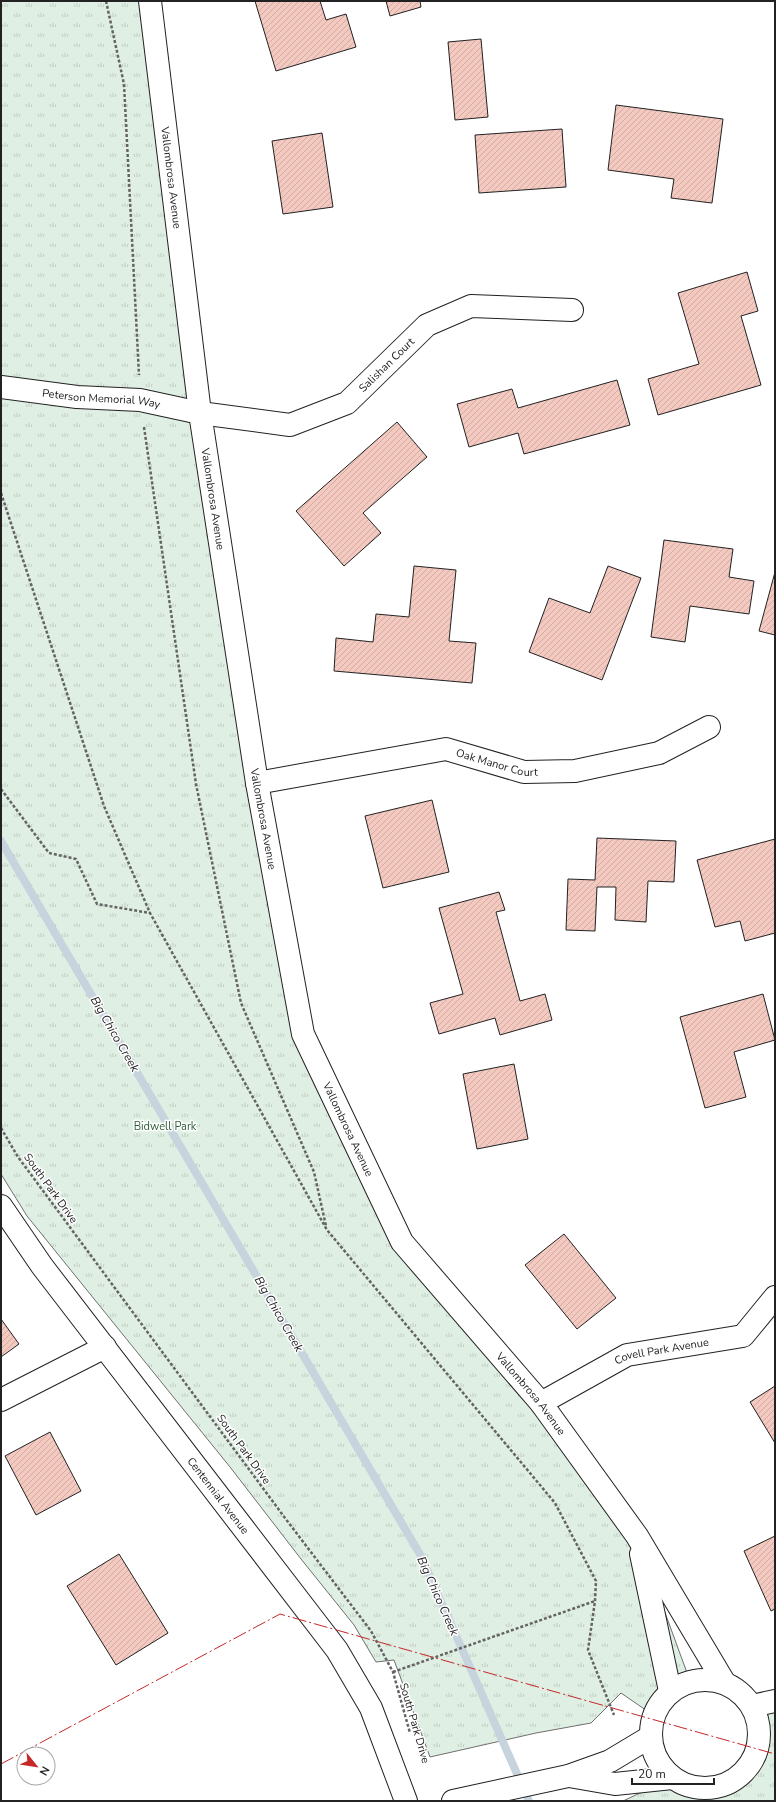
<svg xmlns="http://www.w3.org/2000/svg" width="776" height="1802" font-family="'Nunito Sans',sans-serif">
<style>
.park{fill:url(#park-tufts);stroke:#6f6f6f}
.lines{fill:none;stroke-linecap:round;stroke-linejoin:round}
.stream{stroke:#c7d3dd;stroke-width:8}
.building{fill:url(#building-hatch);stroke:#222}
.minor-casing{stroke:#222;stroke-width:24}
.path{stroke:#646464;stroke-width:2.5;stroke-dasharray:3 2;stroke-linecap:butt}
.minor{stroke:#fff;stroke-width:22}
.power{stroke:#c62828;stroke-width:1;stroke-dasharray:14 3 2 3;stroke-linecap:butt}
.labels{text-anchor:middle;stroke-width:3;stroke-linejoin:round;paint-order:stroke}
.street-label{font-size:11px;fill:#222;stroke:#fff}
.park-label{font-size:11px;fill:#2f5e38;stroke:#fff}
.water-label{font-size:12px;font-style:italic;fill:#222;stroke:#fff}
</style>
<defs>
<pattern id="park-tufts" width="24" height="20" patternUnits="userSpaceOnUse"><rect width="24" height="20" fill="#e0efe3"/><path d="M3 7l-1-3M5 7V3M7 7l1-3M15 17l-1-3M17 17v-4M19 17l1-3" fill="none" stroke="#c0cdc2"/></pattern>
<pattern id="building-hatch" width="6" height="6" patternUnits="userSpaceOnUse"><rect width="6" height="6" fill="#f3c9c0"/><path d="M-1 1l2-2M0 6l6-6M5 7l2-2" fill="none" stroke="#d0aca5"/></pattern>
</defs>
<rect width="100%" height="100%" fill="#fff"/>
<!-- park -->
<g class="park">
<path d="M1,1H150L303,1034L402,1242L637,1536L690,1681C672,1688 662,1698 653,1715L621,1693L591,1723L536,1733L430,1757L394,1660L376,1662L354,1625L301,1559L230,1467L27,1216L1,1174Z"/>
<path d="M752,1706L775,1708V1801H623L672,1778C683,1784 693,1788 706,1789C735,1789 761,1760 759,1732C759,1723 755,1714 752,1706Z"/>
</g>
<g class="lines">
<!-- stream -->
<path class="stream" d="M1,841L421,1556L529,1801"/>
</g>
<!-- building -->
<g class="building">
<path d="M255,1H320L326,20L346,14L356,47L276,71Z"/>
<path d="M386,1H420L421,7L390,16Z"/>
<path d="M481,39L488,117L455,120L448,42Z"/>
<path d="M616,105L723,119L712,203L671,198L674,179L608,170Z"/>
<path d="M562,129L566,187L479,193L475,135Z"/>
<path d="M322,133L333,207L283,214L272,141Z"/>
<path d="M747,272L758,311L741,316L761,385L658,415L648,379L699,364L678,293Z"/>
<path d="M617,380L630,425L524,454L518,433L469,447L457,404L512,389L518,408Z"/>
<path d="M397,422L427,457L363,513L381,533L344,566L296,511Z"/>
<path d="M664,540L733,549L729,577L754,581L749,614L690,606L685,642L651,637Z"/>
<path d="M414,566L456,570L449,641L476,643L472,683L334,671L336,638L373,642L376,614L409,617Z"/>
<path d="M608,566L641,578L602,680L529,652L549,598L590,613Z"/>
<path d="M775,572V635L759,631Z"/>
<path d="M432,800L449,872L383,888L365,816Z"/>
<path d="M597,838L676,841L674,882L648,881L646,922L615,920L616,887H597L595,931L566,930L568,879L595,880Z"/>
<path d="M775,839V933L745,941L740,921L715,927L697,860Z"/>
<path d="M499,892L505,910L496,912L520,1001L545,994L552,1020L500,1035L495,1018L439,1034L430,1003L463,994L439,908Z"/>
<path d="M763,994L775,1040L734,1052L746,1097L705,1108L680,1017Z"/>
<path d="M514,1064L528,1139L477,1149L463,1074Z"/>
<path d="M564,1234L616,1298L577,1329L525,1265Z"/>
<path d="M1,1319L19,1344L1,1357Z"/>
<path d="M775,1386V1443L750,1402Z"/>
<path d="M50,1432L81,1491L36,1515L5,1456Z"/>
<path d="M775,1536V1609L771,1611L744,1551Z"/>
<path d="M119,1554L168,1633L116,1665L67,1586Z"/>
</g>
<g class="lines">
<!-- minor casing -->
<g class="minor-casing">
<g id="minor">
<path id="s1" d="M150,1L200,413L257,783L303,1034L402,1242L541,1403L637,1536L724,1682"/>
<path id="s2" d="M1,387L77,397L140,400L200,413L290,425L347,403L427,325L471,306L572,310"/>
<path id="s3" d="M257,783L446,749L524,772L575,771L659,753L709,727"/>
<path id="s4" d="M1,1206L42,1266L337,1650L371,1708L406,1801"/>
<path d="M1,1400L105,1347"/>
<path id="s5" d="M541,1403L627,1355L743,1336L775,1297"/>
<path d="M641,1554L670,1691"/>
<circle cx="705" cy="1734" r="54"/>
<path d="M752,1706L775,1701"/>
<path d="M569,1776L615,1784L672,1778"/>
<path d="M453,1801L568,1776L610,1761L650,1737"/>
</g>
</g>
<!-- path -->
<g class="path">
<path d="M106,1L124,84L139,375"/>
<path d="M144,427L196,784L241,1003L314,1172L326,1226"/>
<path d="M1,493L104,806L150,913L327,1230L555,1503L596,1581L595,1601L588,1650L614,1715"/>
<path d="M1,789L49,853L76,859L97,904L150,913"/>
<path d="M1,1128L18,1157L285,1518L371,1631L393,1672L410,1733"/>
<path d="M393,1672L595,1601"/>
</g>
<!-- minor -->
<use href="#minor" class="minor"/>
<!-- power -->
<path class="power" d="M1,1764L280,1614L775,1754"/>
</g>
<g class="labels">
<!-- street labels -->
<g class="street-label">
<text dy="4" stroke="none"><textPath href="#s1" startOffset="178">Vallombrosa Avenue</textPath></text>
<text dy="4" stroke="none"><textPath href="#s2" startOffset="408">Salishan Court</textPath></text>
<text dy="4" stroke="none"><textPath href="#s2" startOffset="101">Peterson Memorial Way</textPath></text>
<text dy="4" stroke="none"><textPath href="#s1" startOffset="502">Vallombrosa Avenue</textPath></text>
<text dy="4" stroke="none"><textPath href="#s3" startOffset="245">Oak Manor Court</textPath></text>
<text dy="4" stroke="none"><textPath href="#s1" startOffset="826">Vallombrosa Avenue</textPath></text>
<text dy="4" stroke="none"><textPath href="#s1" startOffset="1150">Vallombrosa Avenue</textPath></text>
<text transform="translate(51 1188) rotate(54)" y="4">South Park Drive</text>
<text dy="4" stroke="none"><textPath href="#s5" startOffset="133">Covell Park Avenue</textPath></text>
<text dy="4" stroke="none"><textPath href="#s1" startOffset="1474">Vallombrosa Avenue</textPath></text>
<text transform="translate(244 1449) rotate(54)" y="4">South Park Drive</text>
<text dy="4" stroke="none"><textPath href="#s4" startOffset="362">Centennial Avenue</textPath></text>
<text transform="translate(415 1723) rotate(74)" y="4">South Park Drive</text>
</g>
<!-- park labels -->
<g class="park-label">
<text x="165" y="1130">Bidwell Park</text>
</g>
<!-- water labels -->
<g class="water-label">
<text transform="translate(115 1034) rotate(60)" y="4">Big Chico Creek</text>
<text transform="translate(279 1314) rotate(60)" y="4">Big Chico Creek</text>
<text transform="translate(438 1596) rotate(66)" y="4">Big Chico Creek</text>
</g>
</g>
<!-- border -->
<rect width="776" height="1802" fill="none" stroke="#222222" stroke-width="4"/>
<!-- north arrow -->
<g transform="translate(36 1766) rotate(120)"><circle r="19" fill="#ffffff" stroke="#a7a7a7"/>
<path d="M0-3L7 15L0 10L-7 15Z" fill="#c62828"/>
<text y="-6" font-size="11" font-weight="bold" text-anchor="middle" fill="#222222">N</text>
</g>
<!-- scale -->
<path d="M632 1778v6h82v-6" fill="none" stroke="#222222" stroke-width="2"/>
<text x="638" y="1778" font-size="12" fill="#222222" stroke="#ffffff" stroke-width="3" paint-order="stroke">20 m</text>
</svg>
